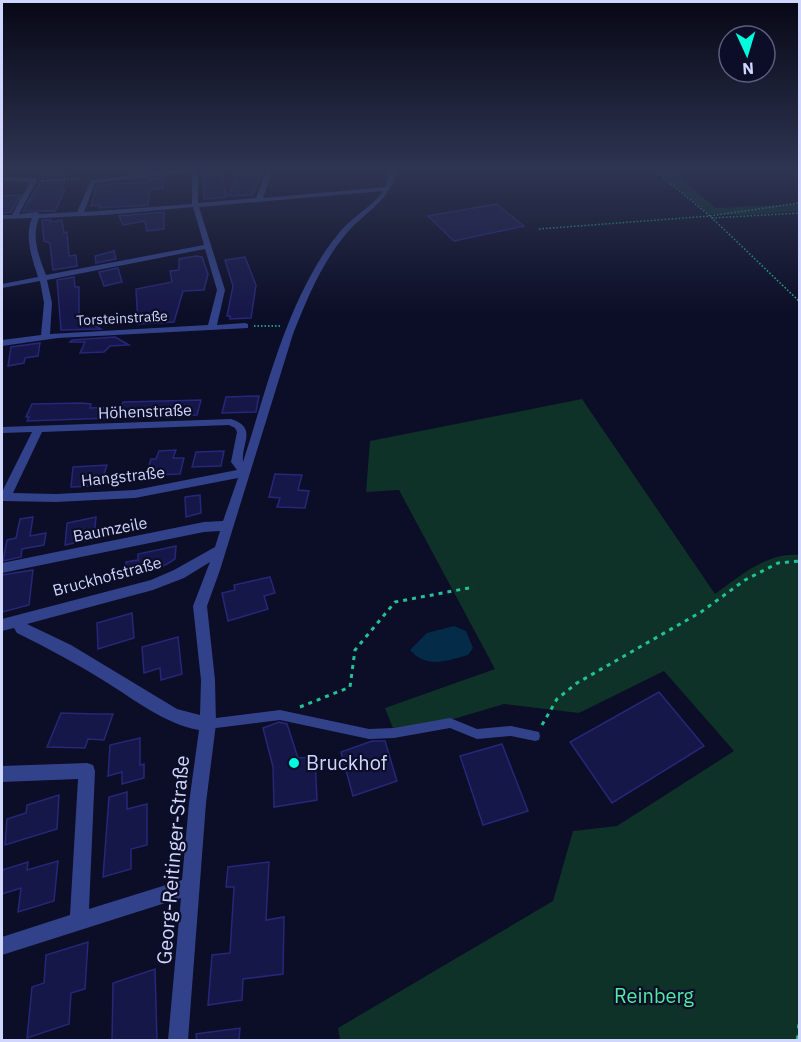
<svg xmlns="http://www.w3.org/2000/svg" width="801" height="1042" font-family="'IBM Plex Sans',sans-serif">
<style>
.green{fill:#0e3128}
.water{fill:#042b47}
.building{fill:#161749;stroke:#262778;stroke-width:1.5}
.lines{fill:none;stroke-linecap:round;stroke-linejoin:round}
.path-far2{stroke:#21c396;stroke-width:1.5;stroke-dasharray:1.5 2;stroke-linecap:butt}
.path-far1{stroke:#21c396;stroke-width:3;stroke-dasharray:4 5;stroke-linecap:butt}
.path{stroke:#21c396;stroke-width:4;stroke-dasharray:4.5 7;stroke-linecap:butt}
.service{fill:#32428a;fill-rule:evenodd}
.minor{fill:#32428a;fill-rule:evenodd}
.poi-dot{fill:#00fcdf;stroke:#0c0d26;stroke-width:2}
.labels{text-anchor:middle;stroke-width:4.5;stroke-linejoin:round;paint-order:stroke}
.far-street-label{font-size:14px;fill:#d1d6ff;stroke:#0c0d26}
.street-label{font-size:16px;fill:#d1d6ff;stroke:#0c0d26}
.near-poi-label{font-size:20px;fill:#d1d6ff;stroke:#0c0d26;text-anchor:start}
.near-street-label{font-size:20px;fill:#d1d6ff;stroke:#0c0d26}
.near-park-label{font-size:20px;fill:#50eca3;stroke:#0c0d26}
</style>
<rect width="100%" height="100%" fill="#0c0d26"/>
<!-- green -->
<g class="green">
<path d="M654,168H667L716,208L799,204V211L745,215L709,214Z"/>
<path d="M582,399L715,594C740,576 767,552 799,555V1040H340L338,1028L553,901L573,831L617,826L734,751L664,671L579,713L504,704L396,736L385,708L495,669L399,490L366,492L370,441Z"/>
</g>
<!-- water -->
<path class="water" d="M454,626L466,631L473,648L468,655C446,661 427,669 410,650L427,633Z"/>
<!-- building -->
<g class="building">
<path d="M241,169H262L253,195L228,196Z"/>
<path d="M222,172L226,197L204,199L203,174Z"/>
<path d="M67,173L61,191L65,190L55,211H23L45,174Z"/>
<path d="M163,178V188L150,189L148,205L99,208L100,205L91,206L97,185L148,182V179Z"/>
<path d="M21,195L11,212L2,213V196Z"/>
<path d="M496,204L524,226L454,241L428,216Z"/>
<path d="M164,212V229L147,231L145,221L123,225L119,216Z"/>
<path d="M42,220H51L50,222L62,220L64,233L67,232L69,256L76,255L77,266L53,270L50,243L44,241Z"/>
<path d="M114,251L116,259L96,263L95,256Z"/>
<path d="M196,256L202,257L208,274L204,290L183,291L174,322L138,324L136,289L172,282L170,271L179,270V259Z"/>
<path d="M245,257L256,285L251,318L230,319V316H227L233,286L225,260Z"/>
<path d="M118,268L122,282L104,286L99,272Z"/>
<path d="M74,277L75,287H79V317L101,329L61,330L57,280Z"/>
<path d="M115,337L129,345L110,346L104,352L80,353L85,342H70L72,340Z"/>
<path d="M40,343L38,356L25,358L24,363L8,366L11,347Z"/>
<path d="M259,396L256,412L222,413L226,397Z"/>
<path d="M201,400L197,415L27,421L29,417H26L32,404L81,403L91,404L90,408L121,407L123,402Z"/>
<path d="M176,450L173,458H184L180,474L155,475L156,469H148L151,459H156L159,451Z"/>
<path d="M224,451L221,466L192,467L196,452Z"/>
<path d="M107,465L103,477H98L94,486L71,487L73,467Z"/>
<path d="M275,474L302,475L298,490L309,491L305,508L277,507L280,498L269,497Z"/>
<path d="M200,495L201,513L186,517L185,497Z"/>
<path d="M33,517L30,536L46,533L44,545L22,549L21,557L3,561L7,540L16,538L20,519Z"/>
<path d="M96,517L94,539L65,545L67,523Z"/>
<path d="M176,546L175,559L167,564L152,571L126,576V562L138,560V554Z"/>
<path d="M33,570L29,605L2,612V575Z"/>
<path d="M270,577L275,593L264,596L268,609L228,621L222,593L235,590L234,585Z"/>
<path d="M132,613L134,638L98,649L97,623Z"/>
<path d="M178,637L182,674L161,680L160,668L144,673L142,647Z"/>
<path d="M659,692L704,746L612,803L570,742Z"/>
<path d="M61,713L97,714H113L104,740L88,739L85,748L47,747Z"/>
<path d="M279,722L287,724L298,758L315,757L317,800L274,807L273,767L263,728Z"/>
<path d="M140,738V765L144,764V778L122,784V772L108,776L110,745Z"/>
<path d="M372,741H385L397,781L353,796L341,752Z"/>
<path d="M502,744L528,811L483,825L460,756Z"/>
<path d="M127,792V809L147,804V845L131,849V869L103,877L109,797Z"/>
<path d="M59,795L57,829L5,845L7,819L26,813L27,805Z"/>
<path d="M58,861L54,901L18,912L21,888L2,894V870L28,862L27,870Z"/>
<path d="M269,862L266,920L284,917L283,974L243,979L242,1000L208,1005L212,955L230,953L234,887H226L228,867Z"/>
<path d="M88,942L85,989L71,993L69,1024L27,1038L32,987L44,983L46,955Z"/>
<path d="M155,969L157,1041H112L113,983Z"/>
<path d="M240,1028L239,1041H197L196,1034Z"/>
</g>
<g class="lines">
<!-- path-far2 -->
<g class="path-far2">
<path d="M652,168L710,216L800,302"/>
<path d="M43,181L85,178"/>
<path d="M712,218L800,213"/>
<path d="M539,229L710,216L799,203"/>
<path d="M254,326H281"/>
</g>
<!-- path-far1 -->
<g class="path-far1">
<path d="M300,707L350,687L355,650L395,602L474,587"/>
<path d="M542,725L557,699L577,683L701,612L745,580L778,563L800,561"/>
</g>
<!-- path -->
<path class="path" d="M798,1040L800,1019"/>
<!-- service -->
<path class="service" d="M280,710L369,729L394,728L450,718L477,729L511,726L539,732L540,736L539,740L535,741L511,736L477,739L450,728L394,738L369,739L280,720L208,729L204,728L203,724L204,720L208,719Z"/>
<!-- minor -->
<path class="minor" d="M195,168L198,170V203L256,198L267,168H273L263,198L385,187L392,168H398C388,206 363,211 342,239C320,267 306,301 293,334L220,570L207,606L215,680L216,724L206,803L188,1040H168L181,898L2,955V937L70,915L78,779L2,782V766L87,763L93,765L95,771L89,909L182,880L189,803L199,730C165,724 135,700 106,682C77,664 48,648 17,633L14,628L2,631V619L151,580L174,570L215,547L220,531L204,532L2,573V563L204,522L223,521L238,478L135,498L56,502L2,501V492L32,432L2,433V427L231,419C258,428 241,443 243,462C266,391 284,313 326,250C334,239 342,228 353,219C363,210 375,203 383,191L199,207L225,290L217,325L245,323L248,324V328L58,338L2,346V340L41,335L44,303L40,281L2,288V284L38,277C32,258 24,237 32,218L2,219V215H12L30,182L2,181V177L34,178L37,180L19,214L37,212L40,214L77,212L91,180ZM192,172V204L84,212L95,183ZM193,207L204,245L46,275C39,257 31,237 39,218L105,215ZM205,249L217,290L208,325L50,334L52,303L47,280ZM229,425L235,428L237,432L231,462L237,470L135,490L56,494L13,493L42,432ZM210,562L193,606L201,680L200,715L177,709L71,645L27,624L153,590L184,578Z"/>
</g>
<!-- sky -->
<linearGradient id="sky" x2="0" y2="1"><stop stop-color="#070715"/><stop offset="0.54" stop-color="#2e3552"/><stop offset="1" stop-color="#2e3552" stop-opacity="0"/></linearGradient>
<rect width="801" height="314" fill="url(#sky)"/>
<!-- markers -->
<circle class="poi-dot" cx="294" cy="763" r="6"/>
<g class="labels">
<!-- far-street labels -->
<g class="far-street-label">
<text transform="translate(122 318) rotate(-3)" y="5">Torsteinstraße</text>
</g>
<!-- street labels -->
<g class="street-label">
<text transform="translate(145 411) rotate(-2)" y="6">Höhenstraße</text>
<text transform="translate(123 476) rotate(-6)" y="6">Hangstraße</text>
<text transform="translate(110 529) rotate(-11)" y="6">Baumzeile</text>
<text transform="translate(107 576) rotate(-15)" y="6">Bruckhofstraße</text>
</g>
<!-- near-poi labels -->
<g class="near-poi-label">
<text x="306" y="770">Bruckhof</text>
</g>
<!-- near-street labels -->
<g class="near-street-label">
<text transform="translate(173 860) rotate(-85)" y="7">Georg-Reitinger-Straße</text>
</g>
<!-- near-park labels -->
<g class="near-park-label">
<text x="654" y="1003">Reinberg</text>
</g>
</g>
<!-- border -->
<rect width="801" height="1042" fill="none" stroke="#d1d6ff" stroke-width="6"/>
<!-- north arrow -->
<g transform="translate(747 54) rotate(176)"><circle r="28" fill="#0c0d26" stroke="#5b5d7d" stroke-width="1.5"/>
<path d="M0-4.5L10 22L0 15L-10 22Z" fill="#00fcdf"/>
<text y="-9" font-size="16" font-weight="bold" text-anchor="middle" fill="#d1d6ff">N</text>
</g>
</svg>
